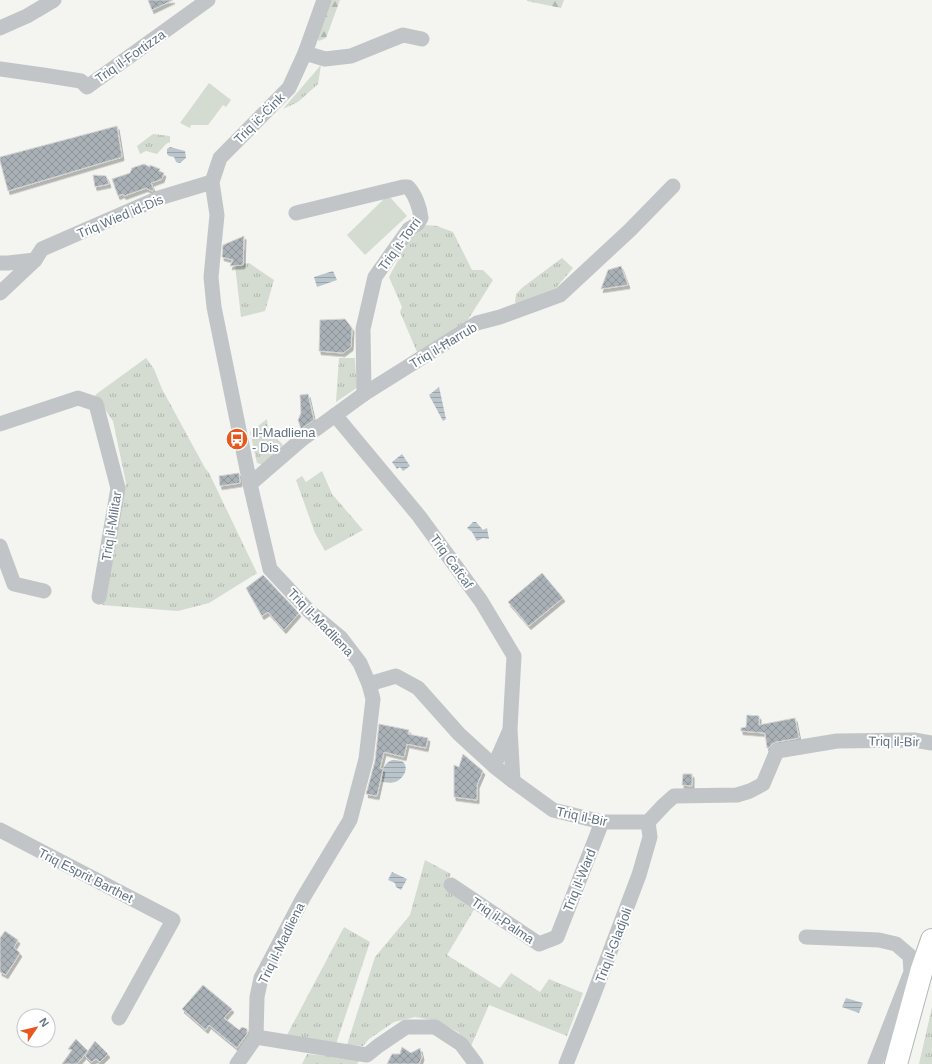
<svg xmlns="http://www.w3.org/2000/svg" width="932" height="1064" font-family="Arial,sans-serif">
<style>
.grass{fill:url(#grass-tufts)}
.forest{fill:url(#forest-firs)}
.garden{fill:#d4dbd1}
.water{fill:url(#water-rules)}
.building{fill:url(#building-cross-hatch);stroke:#d5d5d3;filter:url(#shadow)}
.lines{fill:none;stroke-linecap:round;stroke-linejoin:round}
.highway-casing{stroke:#b4b7ba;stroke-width:24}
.minor{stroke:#c1c5c8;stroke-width:15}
.highway{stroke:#fff;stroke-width:22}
.labels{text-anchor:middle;stroke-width:4;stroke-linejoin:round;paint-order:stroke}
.street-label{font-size:13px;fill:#627282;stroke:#fff}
.poi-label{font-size:13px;fill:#627282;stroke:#fff;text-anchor:start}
</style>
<defs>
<pattern id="grass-tufts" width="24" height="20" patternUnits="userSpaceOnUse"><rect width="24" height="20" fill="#d4dbd1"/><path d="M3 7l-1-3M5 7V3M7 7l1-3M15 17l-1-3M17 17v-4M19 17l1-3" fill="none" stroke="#afb6af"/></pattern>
<pattern id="forest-firs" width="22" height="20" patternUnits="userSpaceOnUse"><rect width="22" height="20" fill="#d4dbd1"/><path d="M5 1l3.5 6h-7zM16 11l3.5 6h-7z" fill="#afb6af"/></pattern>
<pattern id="water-rules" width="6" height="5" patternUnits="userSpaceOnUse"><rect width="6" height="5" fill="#bac5cb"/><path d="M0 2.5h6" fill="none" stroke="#9ba4aa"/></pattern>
<pattern id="building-cross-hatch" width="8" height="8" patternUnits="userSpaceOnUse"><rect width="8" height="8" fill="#a9b1b7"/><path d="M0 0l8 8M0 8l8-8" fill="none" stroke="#8d949a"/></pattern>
<filter id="shadow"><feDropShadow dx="2" dy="3.5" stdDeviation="0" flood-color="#0004"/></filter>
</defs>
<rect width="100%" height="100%" fill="#f4f4f0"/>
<!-- grass -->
<g class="grass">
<path d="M321,65L318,84L298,102L283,109Z"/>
<path d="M153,134L170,136V142L166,144L157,154L146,151L140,154L137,146Z"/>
<path d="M425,225L437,226L453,232L472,270H483L493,280L464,326L432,347L417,352L400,312L402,307L389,277L411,236Z"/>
<path d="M562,258L573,268L551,294L518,304L515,302L516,294L523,287Z"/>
<path d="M249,263L274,280L265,311L241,317L235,265Z"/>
<path d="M146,358L154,369L162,389L205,468L209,473L257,573L209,603L178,611L102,605L126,483L113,421L95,395Z"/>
<path d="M339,358H355L356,375L358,387L336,402Z"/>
<path d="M267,419L268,429L283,445L263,465L257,463L250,432Z"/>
<path d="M322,471L332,494L363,530L325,551L315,533L296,480L302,476L306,482Z"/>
<path d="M425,860L451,874L444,889L475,908L447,955L500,988L511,973L540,992L549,979L583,993L567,1036L489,1005L471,1046L458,1032L437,1021L415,1017L394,1022L369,1039L363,1046L347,1045L375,957L410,915Z"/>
<path d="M344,927L370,942L335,1047L287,1035Z"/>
<path d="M932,1007V1064H919Z"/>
<path d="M307,1054L360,1059L357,1064H302Z"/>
</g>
<!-- forest -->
<g class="forest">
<path d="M328,0H340L326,38L319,41L315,35Z"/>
<path d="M527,0H564L561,8L527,1Z"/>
</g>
<!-- garden -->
<g class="garden">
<path d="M209,83L231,100L226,107L223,105L208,125H191L190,128L180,123Z"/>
<path d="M388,195L407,216L365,255L347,235Z"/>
</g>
<!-- water -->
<g class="water">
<path d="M170,147L185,151L186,158L180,163L176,162L174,157L169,156L167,154V149Z"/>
<path d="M333,271L337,280L317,287L314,277Z"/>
<path d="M439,387L446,419L443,421L429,395Z"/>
<path d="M402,454L410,466L403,471L400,467L397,469L392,462Z"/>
<path d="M473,522H476L483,530L487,528L489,539L483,538L477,541L472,532L467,528Z"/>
<path d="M392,760C395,760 402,760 404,763C409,770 402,780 395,782C391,783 386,782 382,782C383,772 381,765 392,760Z"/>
<path d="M392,872L407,879L401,890L396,887L395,883L388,880Z"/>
<path d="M846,998L863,1003L859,1013L842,1007Z"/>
</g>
<!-- building -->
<g class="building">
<path d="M148,0H173L152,10Z"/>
<path d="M117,126L122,157L8,191L0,161V157Z"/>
<path d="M144,164L150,167V165L160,169L159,171L164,173L162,179L151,183L154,190L152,191L146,188L124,196L123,194L118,196L112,179L130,173L132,168Z"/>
<path d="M93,175L106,176L109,184L95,187Z"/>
<path d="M244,236L243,265L230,266L233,260L222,257L223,245Z"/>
<path d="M621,266L628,285L601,289L608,270Z"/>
<path d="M345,319L352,328L351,347L343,353L319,351L320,320Z"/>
<path d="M308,394L314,420L301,429L298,420L301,413L300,395Z"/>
<path d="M239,473L240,483L220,486L219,476Z"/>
<path d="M542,573L563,598L529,626L508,602Z"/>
<path d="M263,575L299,613L284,630L268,612L262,616L246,588Z"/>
<path d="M747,715L759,716V725L795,718L799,738L776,742L772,744L769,748H767L765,733L741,731V728L746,727Z"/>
<path d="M379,724L409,730L408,734L428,738L426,748L407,744L404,757L384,752L380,768L383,769L377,796L366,794L375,761Z"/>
<path d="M463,754L483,771L477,785V800L454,797V765L459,767Z"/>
<path d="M683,774H692V786L682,785Z"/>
<path d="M5,931L18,940L14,947L20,953L6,975L0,972V938Z"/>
<path d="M203,985L232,1009L224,1018L239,1030L242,1027L247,1029V1034L237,1048L209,1025L206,1030L182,1009Z"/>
<path d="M76,1039L88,1051L95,1041L108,1054L100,1062L96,1059L91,1062L85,1056L88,1051L77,1064H62L72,1050L68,1049Z"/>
<path d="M402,1047L411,1053L420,1048L422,1057L419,1064H387L392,1054H400Z"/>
</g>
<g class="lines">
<!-- highway casing -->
<g class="highway-casing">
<path id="highway" d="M896,1064L922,969L932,940"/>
</g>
<!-- minor -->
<g class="minor">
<path d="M0,28L27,16L54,0"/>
<path d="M305,53L325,59L351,56L403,35L422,39"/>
<path d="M0,69L43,75L81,81L87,87L208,0"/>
<path d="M296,213L403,187H408C415,194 420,208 421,218L417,224L409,229L375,277L363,329L364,394"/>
<path d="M0,263H8L35,260"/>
<path d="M0,293L35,260L42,249L159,198L212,182"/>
<path d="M335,415L419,516L481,601L514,656L510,729L513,781"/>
<path d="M0,424L78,398L96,404L118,488L99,597"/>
<path d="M250,484L301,440L364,394L477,323L500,317L560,295L630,230L673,186"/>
<path d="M0,546L14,584L44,591"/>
<path d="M369,684L396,676L418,688L459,734L494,766L513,781L553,810L602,822H648L664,805L674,796L737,795L750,791L763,784L777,751L837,741L914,740L932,743"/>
<path d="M494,766L509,732"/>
<path d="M0,830L173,920L119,1018"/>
<path d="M451,885L539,944L557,937L602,822"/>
<path d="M806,937L879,940L896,944L910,956L911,972L875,1064"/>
<path d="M256,1037L367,1055L378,1046L406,1027H435L461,1044L476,1064"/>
<path d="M237,1064L256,1037L257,997L261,978L303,898L350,820L366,759L373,699L369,684L360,663L341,638L310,612L270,569L250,484L214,307L211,277L217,215L212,182L220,158L289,88L305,53L324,0"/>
<path d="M566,1064L592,999L639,875L650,837L648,822"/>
</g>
<!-- highway -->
<use href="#highway" class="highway"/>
</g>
<!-- icons -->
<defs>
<g id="bus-disc" transform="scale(1.15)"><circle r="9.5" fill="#e8571c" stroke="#fff"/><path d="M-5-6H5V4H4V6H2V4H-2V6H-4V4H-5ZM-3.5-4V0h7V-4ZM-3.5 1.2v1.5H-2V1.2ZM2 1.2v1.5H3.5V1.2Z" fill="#fff"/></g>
</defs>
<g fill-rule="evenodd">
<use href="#bus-disc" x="237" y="439"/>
</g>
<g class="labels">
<!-- street labels -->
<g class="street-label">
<text transform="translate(130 56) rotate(-35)" y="5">Triq il-Fortizza</text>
<text transform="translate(259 118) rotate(-45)" y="5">Triq iċ-Ċink</text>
<text transform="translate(120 216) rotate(-23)" y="5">Triq Wied id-Dis</text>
<text transform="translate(399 244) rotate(-54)" y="5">Triq it-Torri</text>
<text transform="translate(443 345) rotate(-31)" y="5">Triq il-Ħarrub</text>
<text transform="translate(111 526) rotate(-81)" y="5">Triq il-Militar</text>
<text transform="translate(452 561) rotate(54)" y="5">Triq Ċafċaf</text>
<text transform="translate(321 622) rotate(46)" y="5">Triq il-Madliena</text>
<text transform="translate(894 741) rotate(1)" y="5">Triq il-Bir</text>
<text transform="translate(582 816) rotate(12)" y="5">Triq il-Bir</text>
<text transform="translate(86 875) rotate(27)" y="5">Triq Esprit Barthet</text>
<text transform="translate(579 880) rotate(-68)" y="5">Triq il-Ward</text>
<text transform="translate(503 920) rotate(34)" y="5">Triq il-Palma</text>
<text transform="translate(281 943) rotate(-64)" y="5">Triq il-Madliena</text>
<text transform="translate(613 945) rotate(-69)" y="5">Triq il-Gladjoli</text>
</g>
<!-- poi labels -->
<g class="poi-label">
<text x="252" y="437">Il-Madliena<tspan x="252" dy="15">- Dis</tspan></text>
</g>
</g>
<!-- north arrow -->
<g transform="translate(36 1028) rotate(55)"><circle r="19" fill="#ffffff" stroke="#c0c7cd"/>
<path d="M0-3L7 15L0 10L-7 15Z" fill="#e8571c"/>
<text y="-6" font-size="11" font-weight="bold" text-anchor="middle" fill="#627282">N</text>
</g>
</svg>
